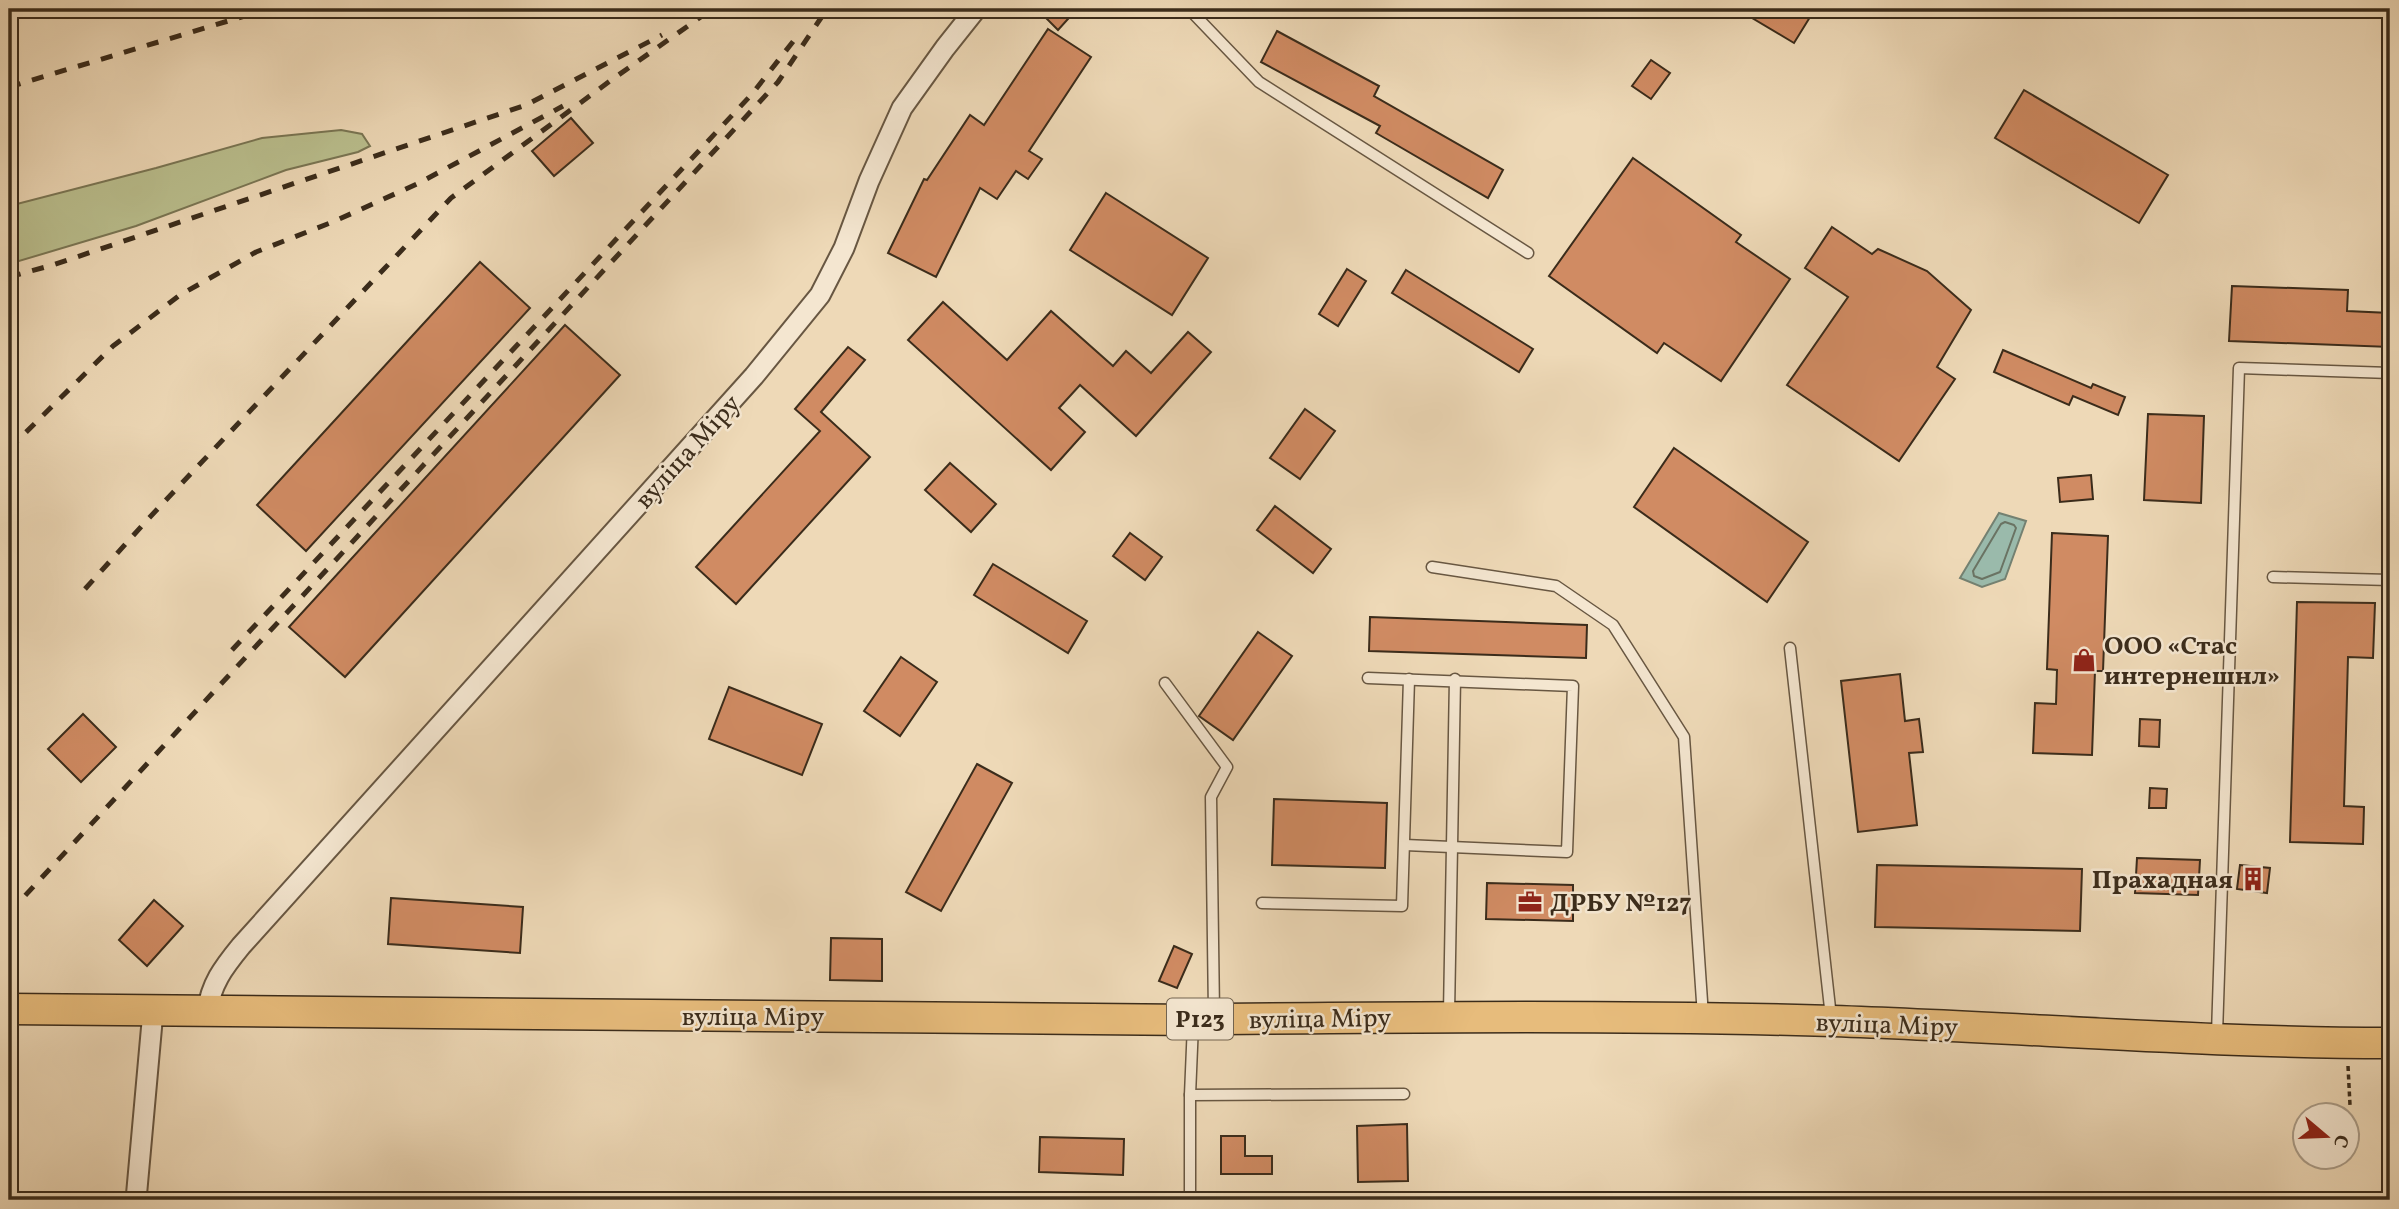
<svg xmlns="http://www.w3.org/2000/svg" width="2399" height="1209" font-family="Vollkorn,serif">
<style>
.green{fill:#babf8e;stroke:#7a7654;stroke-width:2}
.water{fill:#9abaab;stroke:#748171;stroke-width:2}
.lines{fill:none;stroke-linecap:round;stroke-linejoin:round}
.shore{stroke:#6a7363;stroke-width:2}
.building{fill:#d08b63;stroke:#3b2c1b;stroke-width:2}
.lane-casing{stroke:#685742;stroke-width:13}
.street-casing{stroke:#685742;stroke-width:23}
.primary-casing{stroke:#3b2c1b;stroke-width:33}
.path{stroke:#3b2c1b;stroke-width:3.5;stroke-dasharray:5 3.5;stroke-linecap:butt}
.lane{stroke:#f4e6d0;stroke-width:10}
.street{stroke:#f4e6d0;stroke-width:19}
.primary{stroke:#e7bc7c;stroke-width:30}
.rail{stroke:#3b2c1b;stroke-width:5;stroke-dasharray:12 12;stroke-linecap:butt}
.labels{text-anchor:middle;stroke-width:5;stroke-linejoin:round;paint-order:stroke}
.shield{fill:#f4e6d0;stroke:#726451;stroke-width:2}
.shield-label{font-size:24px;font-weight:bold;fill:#3b2c1b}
.street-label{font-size:26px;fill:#3b2c1b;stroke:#f4e6d0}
.poi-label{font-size:26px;font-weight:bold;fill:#3b2c1b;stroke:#f4e6d0;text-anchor:start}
</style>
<rect width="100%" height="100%" fill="#eed9b7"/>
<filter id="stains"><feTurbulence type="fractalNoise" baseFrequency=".00286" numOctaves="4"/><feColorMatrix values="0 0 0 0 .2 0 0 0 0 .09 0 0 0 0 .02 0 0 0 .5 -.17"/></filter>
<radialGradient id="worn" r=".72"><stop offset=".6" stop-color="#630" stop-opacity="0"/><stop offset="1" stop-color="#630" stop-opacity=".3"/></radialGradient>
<!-- green -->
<path class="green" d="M341,130L362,134L370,146L358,152L286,170L136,226L9,264V206L156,168L262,138Z"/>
<!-- water -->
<path class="water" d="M1999,513L2026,521L2005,579L1982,587L1960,578Z"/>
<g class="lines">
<!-- shore -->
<path class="shore" d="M2005,522L2014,525L2016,528L2000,572L1982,579L1974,576L1973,571L2001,524Z"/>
</g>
<!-- building -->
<g class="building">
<path d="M1054,9H1077L1058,30L1046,18Z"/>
<path d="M1737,9H1815L1794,43Z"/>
<path d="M1048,29L1091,57L1029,151L1042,159L1028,179L1016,171L997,199L980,188L936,277L888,253L924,179L927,180L970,115L984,125Z"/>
<path d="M1277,31L1379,86L1374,96L1503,170L1488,198L1376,133L1380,126L1261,62Z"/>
<path d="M1651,60L1670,73L1651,99L1632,86Z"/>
<path d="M2024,90L2168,175L2139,223L1995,138Z"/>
<path d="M571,118L593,143L554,176L532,151Z"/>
<path d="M1633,158L1741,235L1736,242L1790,279L1721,381L1664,343L1657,353L1549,276Z"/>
<path d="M1106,193L1208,258L1172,315L1070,250Z"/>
<path d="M1832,227L1872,254L1878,249L1927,271L1971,310L1937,367L1955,379L1899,461L1787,385L1848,297L1805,268Z"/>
<path d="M480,262L530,308L306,551L257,505Z"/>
<path d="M1347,269L1366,281L1338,326L1319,314Z"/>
<path d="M1406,270L1533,349L1519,372L1392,293Z"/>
<path d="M2232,286L2348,290L2347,311L2390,313V347L2229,341Z"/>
<path d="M943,302L1007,360L1051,311L1113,366L1126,351L1151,373L1188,332L1211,352L1136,436L1080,385L1059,408L1085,432L1051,470L908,340Z"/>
<path d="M565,325L620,375L345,677L289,627Z"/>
<path d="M848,347L865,360L821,412L870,457L736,604L696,567L820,431L795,409Z"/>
<path d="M2003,350L2091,388L2093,384L2125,397L2118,415L2073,396L2069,405L1994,372Z"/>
<path d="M1305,409L1335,431L1300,479L1270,458Z"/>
<path d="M2148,414L2204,416L2201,503L2144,500Z"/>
<path d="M1674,448L1808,542L1767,602L1634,507Z"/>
<path d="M950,463L996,504L971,532L925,490Z"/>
<path d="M2091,475L2093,499L2060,502L2058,478Z"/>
<path d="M1275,506L1331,549L1313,573L1257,530Z"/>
<path d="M1130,533L1162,557L1145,580L1113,556Z"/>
<path d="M2052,533L2108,536L2103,671H2095L2092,755L2033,753L2035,703L2056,704L2057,670L2047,669Z"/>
<path d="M993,564L1087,621L1068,653L974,595Z"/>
<path d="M2297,602L2375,603L2373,658L2348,657L2344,806L2364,807L2363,844L2290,842Z"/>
<path d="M1370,617L1587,625L1586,658L1369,651Z"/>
<path d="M1258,632L1292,656L1233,740L1199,716Z"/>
<path d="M901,657L937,682L900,736L864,711Z"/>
<path d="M1900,674L1905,721L1919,719L1923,752L1909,753L1917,825L1858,832L1841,681Z"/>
<path d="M729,687L822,724L802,775L709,739Z"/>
<path d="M83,714L116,747L81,782L48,749Z"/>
<path d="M2140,719L2160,720L2159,747L2139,746Z"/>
<path d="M977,764L1012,783L941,911L906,892Z"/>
<path d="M2150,788L2167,789L2166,808H2149Z"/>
<path d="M1274,799L1387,803L1385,868L1272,865Z"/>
<path d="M2137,858L2200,860L2198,895L2135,893Z"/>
<path d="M1877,865L2082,869L2080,931L1875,927Z"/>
<path d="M2240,865L2270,868L2267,893L2237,889Z"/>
<path d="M1487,883L1573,885V921L1486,919Z"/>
<path d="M391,898L523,907L520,953L388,944Z"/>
<path d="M154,900L183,926L147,966L119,940Z"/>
<path d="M831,938L882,939V981L830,980Z"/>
<path d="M1174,946L1192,954L1177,988L1159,981Z"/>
<path d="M1407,1124L1408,1181L1358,1182L1357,1126Z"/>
<path d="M1221,1136H1245V1156H1272V1174H1221Z"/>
<path d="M1040,1137L1124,1139L1123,1175L1039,1172Z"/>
</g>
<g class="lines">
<!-- lane casing -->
<g class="lane-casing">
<g id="lane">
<path d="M1189,9L1259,82L1528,253"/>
<path d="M1432,567L1556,586L1613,625L1684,737L1703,1016"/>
<path d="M2273,577L2390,580"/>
<path d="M1790,648L1831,1017"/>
<path d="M1368,678L1573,686L1567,852L1405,845"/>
<path d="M1165,683L1227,767L1211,797L1214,1013"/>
<path d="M1262,903L1402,906L1409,679"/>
<path d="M1449,1013L1455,679"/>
<path d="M2217,1034L2239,368L2390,373"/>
<path d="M1190,1095L1404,1094"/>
<path d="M1100,1200H1190"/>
<path d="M1190,1200V1095L1193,1024"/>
</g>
</g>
<!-- street casing -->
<g class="street-casing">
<g id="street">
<path d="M207,1012C211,984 223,968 241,946L754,376L820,295L844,248L869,181L902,108L945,48L976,9"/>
<path d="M136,1200L153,1011"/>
</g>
</g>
<!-- primary casing -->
<g class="primary-casing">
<path id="primary" d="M9,1009L1194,1020L1214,1017L1221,1019C1425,1017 1629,1015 1833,1021C2018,1027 2204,1043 2390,1043"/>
</g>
<!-- path -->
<path class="path" d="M2348,1066L2350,1105"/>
<!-- lane -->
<use href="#lane" class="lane"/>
<!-- street -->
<use href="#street" class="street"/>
<!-- primary -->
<use href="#primary" class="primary"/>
<!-- rail -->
<g class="rail">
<path d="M9,87L268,9"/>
<path d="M9,277L53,265L526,105L662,35"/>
<path d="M9,449L113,346L180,295L256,252L335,221L419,183L563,106"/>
<path d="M85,589L149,518L451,198L610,81L712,9"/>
<path d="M232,650L752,94L795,39"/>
<path d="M9,913L778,82L827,9"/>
</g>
</g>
<!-- icons -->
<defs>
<g id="shop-bare" transform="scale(1.89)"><path d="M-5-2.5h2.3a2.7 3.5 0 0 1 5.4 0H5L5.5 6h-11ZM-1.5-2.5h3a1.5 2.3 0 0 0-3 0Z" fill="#8f2418" stroke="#f4e6d0" stroke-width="2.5" paint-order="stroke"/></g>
<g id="building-bare" transform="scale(1.89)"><path d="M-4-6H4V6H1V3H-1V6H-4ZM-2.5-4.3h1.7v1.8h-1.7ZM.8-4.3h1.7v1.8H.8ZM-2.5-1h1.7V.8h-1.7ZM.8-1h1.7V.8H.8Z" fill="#8f2418" stroke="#f4e6d0" stroke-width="2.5" paint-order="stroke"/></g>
<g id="office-bare" transform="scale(1.89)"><path d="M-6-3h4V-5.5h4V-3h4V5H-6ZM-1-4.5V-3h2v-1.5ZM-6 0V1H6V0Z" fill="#8f2418" stroke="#f4e6d0" stroke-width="2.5" paint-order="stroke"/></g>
</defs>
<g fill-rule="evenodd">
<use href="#shop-bare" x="2084" y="660"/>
<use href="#building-bare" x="2253" y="879"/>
<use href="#office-bare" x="1530" y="902"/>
</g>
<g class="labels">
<!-- shield labels -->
<rect class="shield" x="1167" y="998.5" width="66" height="41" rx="5"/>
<g class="shield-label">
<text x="1200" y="1027">Р123</text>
</g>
<!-- street labels -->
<g class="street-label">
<text transform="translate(687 451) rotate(-48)" y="9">вуліца Міру</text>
<text x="753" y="1025">вуліца Міру</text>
<text transform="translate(1320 1018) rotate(-1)" y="9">вуліца Міру</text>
<text transform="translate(1887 1024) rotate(2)" y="9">вуліца Міру</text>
</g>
<!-- poi labels -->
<g class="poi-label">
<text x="2104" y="654">ООО «Стас<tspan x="2104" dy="30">интернешнл»</tspan></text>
<text x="2233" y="888" text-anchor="end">Прахадная</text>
<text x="1550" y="911">ДРБУ №127</text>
</g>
</g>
<!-- margin -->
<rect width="2399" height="1209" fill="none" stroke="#eed9b7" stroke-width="35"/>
<rect x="10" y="10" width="2378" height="1188" fill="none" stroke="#3b2c1b" stroke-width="3.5"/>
<rect x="18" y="18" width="2364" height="1174" fill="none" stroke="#3b2c1b" stroke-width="2"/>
<!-- north arrow -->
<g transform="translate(2326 1136) rotate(109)"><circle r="33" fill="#f4e6d0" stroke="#aa9c88" stroke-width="2"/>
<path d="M0-5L12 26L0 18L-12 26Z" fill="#8f2418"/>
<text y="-10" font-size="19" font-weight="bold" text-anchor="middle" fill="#3b2c1b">С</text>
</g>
<rect width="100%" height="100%" filter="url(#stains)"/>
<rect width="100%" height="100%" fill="url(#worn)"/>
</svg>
